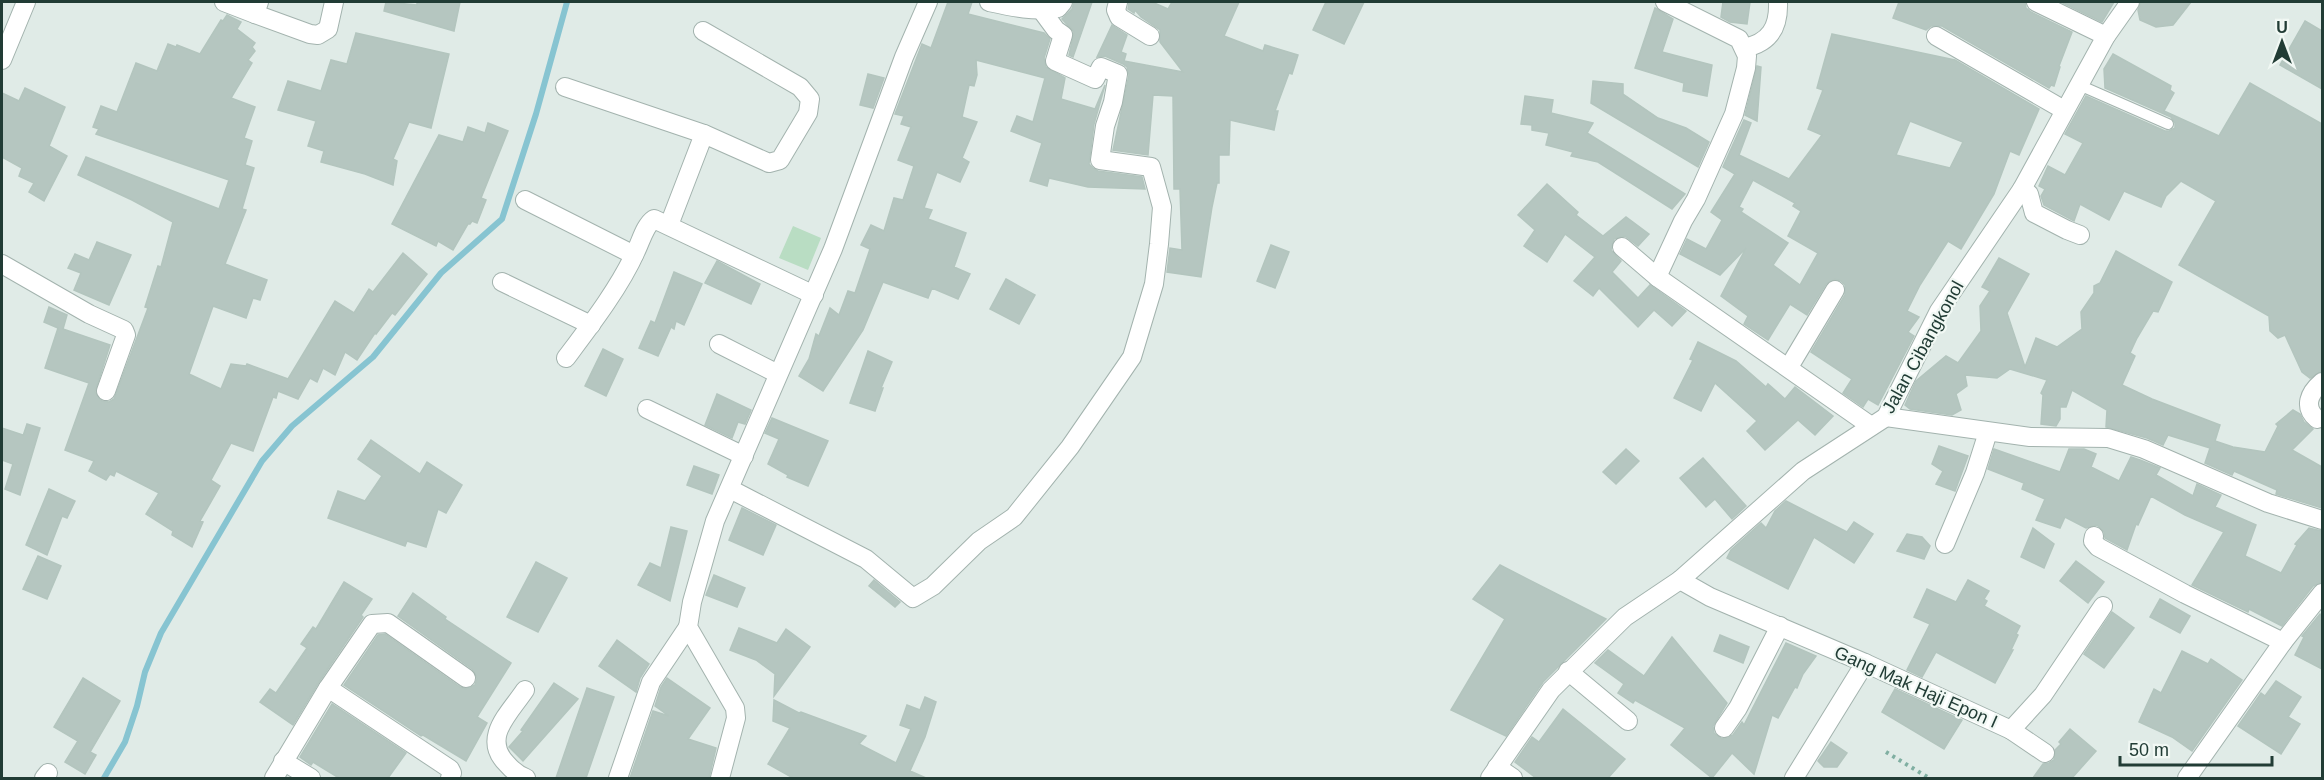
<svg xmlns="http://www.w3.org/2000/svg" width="2324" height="780" font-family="Helvetica,sans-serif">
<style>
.green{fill:#b9ddc3}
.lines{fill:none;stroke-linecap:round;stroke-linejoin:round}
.stream{stroke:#87c4d1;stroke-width:6}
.building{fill:#b5c6c0;stroke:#b3c5be;stroke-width:1.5;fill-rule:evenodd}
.lane-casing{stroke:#a3b3ae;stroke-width:12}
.street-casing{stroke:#a3b3ae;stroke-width:20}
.path{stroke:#80afa2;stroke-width:4;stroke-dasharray:3 4.5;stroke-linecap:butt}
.lane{stroke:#fff;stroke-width:10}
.street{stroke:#fff;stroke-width:18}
.labels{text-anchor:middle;stroke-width:4.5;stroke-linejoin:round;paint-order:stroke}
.street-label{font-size:18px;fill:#213c35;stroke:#f1f8f4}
</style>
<rect width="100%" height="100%" fill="#e0ebe7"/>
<!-- green -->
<path class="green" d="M793,226L821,238L808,270L779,258Z"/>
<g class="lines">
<!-- stream -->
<path class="stream" d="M104,778L125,742L137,706L145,672L161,633L262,461L292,426L373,357L441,273L502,219L536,114L567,2"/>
</g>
<!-- building -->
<g class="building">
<path d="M386,2L417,5V2H460L454,31L384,11Z"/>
<path d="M948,2H972L968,14L1044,33L1050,39L1044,58L1046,67L1065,78L1061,99L1095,109L1105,85L1094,124L1089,164L1093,168L1098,171L1142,177L1145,189L1088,187L1049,178L1047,186L1030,181L1042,143L1011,131L1017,116L1033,122L1045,78L976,60L977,75L974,86L969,85L962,117L977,122L962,158L969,162L960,182L937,172L924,208L932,210L928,219L966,233L954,267L970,274L958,299L932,288L928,298L883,282L863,330L823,391L799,376L809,359L816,334L819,336L830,308L839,315L848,291L855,293L870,249L861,245L871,225L884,231L894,198L903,200L914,166L898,160L911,127L901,124L904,116L895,114L922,44L931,48Z"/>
<path d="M1074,2H1092L1073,57L1069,55L1074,32L1062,19L1072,9Z"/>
<path d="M1129,2H1152L1168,9L1172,2H1239L1224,36L1263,51L1265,45L1298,55L1292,74L1289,73L1275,111H1278L1274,130L1230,120L1229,155H1219V183H1217L1212,207L1201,277L1167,272L1170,248L1182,250L1180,189H1174L1173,96L1153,95L1148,155L1113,150L1129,75L1127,67L1123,64L1105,56L1097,57L1112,25L1127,35L1121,52L1126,54L1124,61L1183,72L1160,42V30L1141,17L1135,10L1134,13L1128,9Z"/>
<path d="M1326,2H1364L1344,44L1313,30Z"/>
<path d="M1723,2H1750L1747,24L1730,22L1721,17Z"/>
<path d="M1899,2H2025L2026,8L2031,12L2072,32L2059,66L2060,67L2054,86L2051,85L2049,88L1942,26H1931L1926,30L1893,18Z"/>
<path d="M2061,2H2114L2102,22Z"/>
<path d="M2141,2H2191L2173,25L2156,27L2140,20L2138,10Z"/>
<path d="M1655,8L1673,19L1662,52L1712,65L1707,96L1683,91L1684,83L1635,68Z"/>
<path d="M227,15L241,22L237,29L255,43L252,47L255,51L248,60L252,63L231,98L255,107L244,138L252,141L245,165L254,168L242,209L246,210L225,264L267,280L260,300L253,298L246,318L213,306L189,374L221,389L231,364L246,366L247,364L288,379L335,301L354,313L369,289L373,292L403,253L427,274L395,315L392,313L376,334L375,333L357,360L345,352L335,375L323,368L317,382L310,378L298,399L278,391L276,398L273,397L253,451L231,443L211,480L220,486L200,521L203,522L192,547L172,535L173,531L146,514L159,493L116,471L114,476L110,474L106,480L89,471L94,461L65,450L89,383L45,368L58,328L44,322L49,307L67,315L63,329L110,345L95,392L102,401L109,402L114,399L148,308L145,307L158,266L161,267L173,222L132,200L78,175L86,157L219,209L229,180L96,134L99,129L93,127L101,106L117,112L136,63L157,71L168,44L176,47L177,45L200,54L221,20L223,21Z"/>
<path d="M2305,21L2322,31V89L2280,65Z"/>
<path d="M356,33L449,54L431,128L409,122L393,159L397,161L393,185L365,174L321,162L324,151L308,146L316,121L278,110L288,81L321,91L331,60L347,64Z"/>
<path d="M1832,34L1955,60L2039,109L2019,155L2010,151L1994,194L1961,249L1948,241L1920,285L1907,311L1919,317L1908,332L1914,336L1878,405L1868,399L1863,407L1843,393L1852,379L1811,352L1845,295V285L1841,281L1835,279L1826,284L1807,315L1790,304L1768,340L1744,324L1748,316L1721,296L1746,248L1720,275L1680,254L1687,239L1706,249L1722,220L1711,212L1735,174L1723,167L1744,120L1751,123L1739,155L1789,179L1822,135L1808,129L1823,90L1817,88ZM1910,121L1963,142L1950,168L1896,155ZM1753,180L1795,203L1793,206L1801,211L1788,236L1818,253L1800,285L1773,265L1788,243L1741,212L1743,209L1739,207Z"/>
<path d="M2113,54L2171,86L2170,90L2174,93L2164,111L2219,136L2250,83L2322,124V371L2310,378L2302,372L2285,335L2278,338L2270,331L2269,316L2179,265L2216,201L2181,181L2166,196L2161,207L2124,191L2109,220L2080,204L2074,221L2044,205L2041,196L2045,189L2039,186L2048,166L2065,175L2083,143L2065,134L2086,96L2165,131H2169L2175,128V123L2171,117L2105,88L2104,69Z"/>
<path d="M1757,66L1761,67L1757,121L1745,115Z"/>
<path d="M868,74L884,78L873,108L860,105Z"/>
<path d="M1593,81L1623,84V94L1658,118L1686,128L1709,142L1698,167L1591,103Z"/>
<path d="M25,88L65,107L49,146L67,156L44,201L29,192L34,183L19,176L22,168L2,157V93L19,101Z"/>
<path d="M1525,96L1553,100L1551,113L1593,123L1587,133L1685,194L1672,209L1598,162L1571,156L1573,152L1546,145L1549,133L1532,130V125L1521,124Z"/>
<path d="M488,123L508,131L481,198L486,200L477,223L472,221L470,224H468L453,250L438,241L436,246L392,224L439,135L463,142L468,127L485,133Z"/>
<path d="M1547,184L1578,212L1576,215L1603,236L1626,217L1649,234L1638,246L1625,236L1614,239L1611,250L1621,261L1612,272L1638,298L1650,285L1682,308L1686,311L1672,326L1654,310L1638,327L1599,288L1593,296L1574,281L1595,257L1565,234L1547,262L1524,246L1535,230L1518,215Z"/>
<path d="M97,242L131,255L109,305L74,290L81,273L68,268L75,254L89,260Z"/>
<path d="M1271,245L1289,252L1275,288L1257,281Z"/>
<path d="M2116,251L2172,282L2158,312L2153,311L2137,338L2130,353L2135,356L2122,385L2152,399L2220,425L2215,441L2233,447L2265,452L2278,426L2276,424L2293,410L2300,414L2304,422L2313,429L2292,450L2322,467V508L2276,494L2277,490L2234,471L2232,475L2205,463L2210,448L2168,435L2163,445L2147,438L2106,427L2107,410L2072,390L2066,407H2060V419L2056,426L2041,424L2043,395L2041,393L2047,380L2010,369L1997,378L1965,375L1967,386L1956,394L1961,410L1952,415L1910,409L1905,405L1916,381L1946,356L1958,363L1981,331L1980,306L1990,291L1982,287L1999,258L2029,274L2007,313L2025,367L2036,338L2057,347L2082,329L2081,312L2094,293V286L2100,283Z"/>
<path d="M717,261L760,284L751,304L705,283Z"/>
<path d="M674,272L702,284L684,325L676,321L674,329L671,327L658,356L639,348L651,321L655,323Z"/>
<path d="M1006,279L1035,295L1019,324L990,309Z"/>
<path d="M1698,342L1736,361L1766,387L1768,384L1785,399L1795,387L1833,416L1815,435L1798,420L1765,450L1747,431L1757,421L1715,383L1701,411L1674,398L1693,360L1690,359Z"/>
<path d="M603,349L623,359L606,396L585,386Z"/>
<path d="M868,351L892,362L881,388H883L875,411L850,403Z"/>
<path d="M717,394L751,410L745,424L738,422L732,438L705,425Z"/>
<path d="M772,418L828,441L808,486L787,477L788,475L768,464L779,439L765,433Z"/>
<path d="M27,424L40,428L20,495L5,489L13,464L2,460V428L23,435V436Z"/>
<path d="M371,440L420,474L427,462L462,485L446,513L438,509L426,547L407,541L405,546L328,518L338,491L365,501L382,476L358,459Z"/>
<path d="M1939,446L1968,456L1955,491L1936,484L1943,471L1932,464Z"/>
<path d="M1626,449L1639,461L1616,484L1603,472Z"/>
<path d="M1994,449L2060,472L2069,449H2084L2096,454L2091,467L2119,481L2131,457L2140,460L2160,468L2156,475L2193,496L2197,484L2221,495L2215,507L2256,525L2245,556L2281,573L2297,545L2295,544L2309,528L2322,531V582L2313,586L2282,626L2249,609L2248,612L2192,585L2224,532L2185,515L2151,496L2138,525L2136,524L2127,550L2105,538L2104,532L2097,525L2086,528L2065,517L2060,528L2036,520L2045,499L2022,489L2024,483L1988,469Z"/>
<path d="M1703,458L1746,506L1732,519L1715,499L1706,507L1680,478Z"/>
<path d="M694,466L719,475L712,494L687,485Z"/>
<path d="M49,489L75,501L67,518L62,516L47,555L26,545Z"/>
<path d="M1786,501L1847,532L1854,522L1873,534L1854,563L1814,537L1788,589L1727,558L1731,550L1761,523L1766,528L1775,511Z"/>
<path d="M742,508L776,525L763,555L729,540Z"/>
<path d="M671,527L687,531L670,601L638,585L650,563L661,568Z"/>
<path d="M2033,528L2054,544L2044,568L2021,557Z"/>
<path d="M1907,534L1922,537L1930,546L1924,559L1897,551Z"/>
<path d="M38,556L61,566L47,599L23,589Z"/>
<path d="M2076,561L2104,582L2088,603L2060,581Z"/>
<path d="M536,562L567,578L538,632L507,617Z"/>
<path d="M1500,565L1606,619L1543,682L1506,736L1451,710L1505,619L1473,599Z"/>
<path d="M714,575L745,588L737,607L706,595Z"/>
<path d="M874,580L900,602L895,607L869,586Z"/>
<path d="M1968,580L1989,591L1984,599L1987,601L1984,606L2020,626L2016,634L2018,635L2011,650H2013L1995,683L1936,652L1922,677L1907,670L1930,624L1914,617L1927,589L1956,602Z"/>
<path d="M344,582L372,599L361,615L363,617L319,682L293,725L260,702L270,689L276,693L307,648L301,644L313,627L316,629Z"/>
<path d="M413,593L446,617L445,619L511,663L477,717L487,723L466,761L423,735L421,736L344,685L378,635L385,634L460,687L466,689L475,685L477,678L472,669L398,616Z"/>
<path d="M2160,599L2190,616L2180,633L2150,617Z"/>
<path d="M2112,612L2134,628L2104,668L2084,654Z"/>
<path d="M2320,614L2322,616V669L2295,655L2304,637L2302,636Z"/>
<path d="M739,628L777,643L786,629L810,647L774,696L775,674L756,660L730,650Z"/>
<path d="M1720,635L1749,647L1743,663L1714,651Z"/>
<path d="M1672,637L1727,703L1713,726L1714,733L1722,739L1733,735L1742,722L1744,725L1786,643L1816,656L1803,674L1797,688L1795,687L1778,718L1772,715L1754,774L1732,753L1712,778L1671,745L1685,728L1635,700L1633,703L1618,693L1624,684L1595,663L1608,650L1644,676Z"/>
<path d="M617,640L649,664L640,678L636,692L599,666Z"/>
<path d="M2182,651L2208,664L2211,659L2242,680L2192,751L2172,737L2139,722L2154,689L2161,693Z"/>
<path d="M83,678L120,701L90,752L96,755L85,774L65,762L78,741L54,727Z"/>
<path d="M667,678L710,708L688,739L716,748L709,778H630L653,711L669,716L655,706L661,687Z"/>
<path d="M2276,681L2301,697L2288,717L2300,724L2281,754L2238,726L2261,693L2265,696Z"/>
<path d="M554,683L578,699L523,761L509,747L523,731L521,730Z"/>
<path d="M587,688L614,697L586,778H556Z"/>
<path d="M1895,689L1962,720L1944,749L1882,712Z"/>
<path d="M925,697L936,702L925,737L910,771L926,778H793L768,764L790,728L773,721L774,700L799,713L801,712L866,736L859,744L896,763L911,729L900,725L907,705L920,710Z"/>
<path d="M332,704L406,753L388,778H339L313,762L311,765L300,757Z"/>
<path d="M1563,709L1625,759L1608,778H1536L1515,762L1532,737L1539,742Z"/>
<path d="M2070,729L2096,751L2072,778H2033L2043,764L2049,763L2054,760L2055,750L2061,744L2059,742Z"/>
<path d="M1831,742L1847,753L1837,767H1824L1818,761Z"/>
</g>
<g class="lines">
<!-- lane casing -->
<g class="lane-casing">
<path id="lane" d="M2079,85L2168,124"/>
</g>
<!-- street casing -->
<g class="street-casing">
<g id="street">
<path d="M224,2L255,14L259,2"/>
<path d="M989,2C1012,7 1034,12 1058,8L1063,2"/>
<path d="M1118,2L1116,10L1119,17L1150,36"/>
<path d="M2036,2L2106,36"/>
<path d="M255,14L310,34L318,35L328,29L334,2"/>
<path d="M1936,36L2064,110"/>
<path d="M1744,48C1770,43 1779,27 1778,2"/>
<path d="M2,60L26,2"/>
<path d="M565,87L704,134"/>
<path d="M2022,189L2029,194L2034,213L2067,230L2080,235"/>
<path d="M525,200L634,255"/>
<path d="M669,225L704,134L769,163L780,160L808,113L810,99L800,87L703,31"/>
<path d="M1622,247L1657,277L1871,426"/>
<path d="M2,264L89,314L124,330L126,335L106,391"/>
<path d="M1657,277L1683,221L1696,199L1734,114L1746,68L1747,56L1739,39L1665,2"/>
<path d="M502,282L591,325"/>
<path d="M719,344L778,374"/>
<path d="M566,358C590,326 620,287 636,251C641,241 645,225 654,219L814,295"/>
<path d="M1789,367L1835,290"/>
<path d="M647,409L744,456"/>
<path d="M1886,417L2030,437L2108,438L2144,449L2268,503L2322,520"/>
<path d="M2317,419C2303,407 2309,393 2322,382"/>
<path d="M730,489L866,559L913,598L933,586L979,541L1014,517L1070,447L1132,357L1154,284L1159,244L1162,207L1151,167L1100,160L1105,126L1113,102L1118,74L1101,67L1095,79L1055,61L1063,35L1056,30L1042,11"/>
<path d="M2094,536L2093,541L2098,547L2185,594L2283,642"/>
<path d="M1945,544L1975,473L1988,432"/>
<path d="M1680,580L1710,597L1865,663L2011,730L2043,695L2103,606"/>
<path d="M1568,671L1628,721"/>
<path d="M328,688L450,769L452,773L450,778"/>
<path d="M525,690C509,714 481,738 507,764C513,771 518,775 526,778"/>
<path d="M1724,728L1738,708L1780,626"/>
<path d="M2011,730L2045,753"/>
<path d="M283,761L311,778"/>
<path d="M1497,767L1513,778"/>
<path d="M44,778L48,773"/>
<path d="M274,778L328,688L372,624L388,623L466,678"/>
<path d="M618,778L651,682L688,627"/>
<path d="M720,778L736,718L735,708L688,627L692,602L715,521L833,249L904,57L928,2"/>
<path d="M1490,778L1551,690L1625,617L1680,580L1803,471L1886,417L1939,311L2022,189L2106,36L2130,2"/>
<path d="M1794,778L1865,663"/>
<path d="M2187,778L2283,642L2322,593"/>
</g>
</g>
<!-- path -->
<path class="path" d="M1886,752L1929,778"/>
<!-- lane -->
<use href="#lane" class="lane"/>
<!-- street -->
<use href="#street" class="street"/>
</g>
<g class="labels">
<!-- street labels -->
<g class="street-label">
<text transform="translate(1923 347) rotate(-61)" y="6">Jalan Cibangkonol</text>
<text transform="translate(1916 687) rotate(24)" y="6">Gang Mak Haji Epon I</text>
</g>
</g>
<!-- border -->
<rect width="2324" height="780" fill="none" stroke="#213c35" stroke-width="6"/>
<!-- north arrow -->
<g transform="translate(2282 42)" stroke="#f1f8f4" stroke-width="4.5" paint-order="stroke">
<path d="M0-4.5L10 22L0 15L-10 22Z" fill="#213c35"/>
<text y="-9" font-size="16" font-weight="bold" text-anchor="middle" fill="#213c35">U</text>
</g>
<!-- scale -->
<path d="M2120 756v9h152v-9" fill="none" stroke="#213c35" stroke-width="3"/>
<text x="2129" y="756" font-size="18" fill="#213c35" stroke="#f1f8f4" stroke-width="4.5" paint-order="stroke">50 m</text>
</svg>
